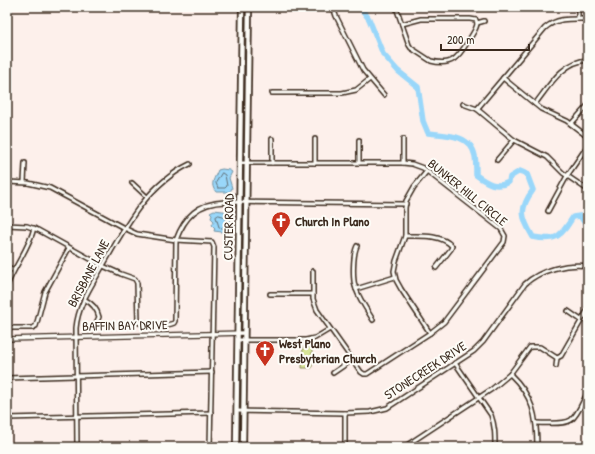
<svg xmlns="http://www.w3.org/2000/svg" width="595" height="454" font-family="'Patrick Hand',sans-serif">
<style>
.green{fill:#d8e598;stroke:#8a885b}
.water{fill:#99d7fa;stroke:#7392a2}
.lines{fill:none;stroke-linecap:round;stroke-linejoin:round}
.shore{stroke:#616f76;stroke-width:1}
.river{stroke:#99d7fa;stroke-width:5.5}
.minor-casing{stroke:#3b2a1e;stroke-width:6}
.tertiary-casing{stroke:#3b2a1e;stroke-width:6}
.primary-casing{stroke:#3b2a1e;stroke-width:8}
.minor{stroke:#fdfcf7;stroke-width:3}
.tertiary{stroke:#fdfcf7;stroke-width:3.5}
.primary{stroke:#fdfcf7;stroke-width:4.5}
.labels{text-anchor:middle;stroke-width:4;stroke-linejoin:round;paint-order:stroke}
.street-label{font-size:13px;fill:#3b2a1e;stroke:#fdfcf7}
.poi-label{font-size:13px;font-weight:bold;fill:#3b2a1e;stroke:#fdfcf7;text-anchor:start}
</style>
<rect width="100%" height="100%" fill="#fdf0eb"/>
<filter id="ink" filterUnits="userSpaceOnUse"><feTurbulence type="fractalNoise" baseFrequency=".025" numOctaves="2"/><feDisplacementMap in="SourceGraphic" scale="8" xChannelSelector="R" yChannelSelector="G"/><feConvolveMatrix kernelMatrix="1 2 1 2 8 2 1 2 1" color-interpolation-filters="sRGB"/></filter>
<g filter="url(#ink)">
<!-- green -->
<path class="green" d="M303,347L312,348V368H302Z"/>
<!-- water -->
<g class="water">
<path d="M222,169L229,170L232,172L229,178L232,188L230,192H216C209,184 215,178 218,170Z"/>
<path d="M214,210L231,212C232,216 230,218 230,221C229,226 232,228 229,233L214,231L215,228L212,225L214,221L211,218L212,214L210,212Z"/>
</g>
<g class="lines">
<!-- shore -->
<g class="shore">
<path d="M222,173L225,175L227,186L225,188H218L216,183Z"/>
<path d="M219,215L226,217L227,227L225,229L219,227L216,217Z"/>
</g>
<!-- river -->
<path class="river" d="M360,7L369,19L383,54L398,71L418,87L423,121L428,133C445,135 471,134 475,156C476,162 476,169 476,175C487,183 496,189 509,182L510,177L520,171L527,174L533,190C519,209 521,217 533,237C557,242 561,236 573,217L580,216L588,228"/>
<!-- minor casing -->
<g class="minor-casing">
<g id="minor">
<path d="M333,7L336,16L363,70L384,95"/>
<path d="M396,7L409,45L411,48L431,61C453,67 459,56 469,40C472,34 477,29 477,23"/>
<path d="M578,19V7"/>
<path d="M402,24L421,19H470L476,20L477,23L484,21"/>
<path d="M503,78L541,109L567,121L588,137"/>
<path d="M272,93H342L356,90L370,79"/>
<path d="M463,104L477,109L514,140L547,157L563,173L588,190"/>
<path d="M535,104C549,86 563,61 588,60"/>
<path d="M477,109L545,28C558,17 572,19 588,19"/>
<path d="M571,124L588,105"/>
<path d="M272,139V163"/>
<path d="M497,160L514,140"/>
<path d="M240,163H403L412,164L423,168L501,229L505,236L504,242L444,322L430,333L367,374H364L361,372L317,310L313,299V271"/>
<path d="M315,163V139"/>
<path d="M359,163V140"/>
<path d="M403,163V139"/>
<path d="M427,171L414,187L406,201L405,208V236L396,261L394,271L396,280L401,289L430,333"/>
<path d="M7,182L28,183L50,188L124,228L137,234L176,240L212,242L214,247L210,447"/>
<path d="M24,182L25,163"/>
<path d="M132,183L147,197"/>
<path d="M548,211L567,176L588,145"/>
<path d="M7,225L27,226L38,230L103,266L121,274L135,279L137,283L138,322C143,327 167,326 174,323L175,321L176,240C185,216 198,203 225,202L406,204"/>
<path d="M405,236C420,236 441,234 452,246L451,249L436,268"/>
<path d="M357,246C353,254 352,280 356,289C360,300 367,310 373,320"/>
<path d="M7,268L13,270"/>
<path d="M7,286C14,266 29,249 34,228"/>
<path d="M356,289L395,277"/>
<path d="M270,294H313"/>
<path d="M84,299C92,303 97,308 99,317L96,323"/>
<path d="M568,311L581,320"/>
<path d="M7,328H32L36,326L45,292L69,248"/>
<path d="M238,340H306L315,338L330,329"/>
<path d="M455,363L491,415C495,426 495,435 495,447"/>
<path d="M556,366L557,358L561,356L588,309"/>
<path d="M333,373L352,360"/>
<path d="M510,374C533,396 537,416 537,447"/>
<path d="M7,378L212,372"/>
<path d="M237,411L345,413L370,412L387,408L474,351L483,342L525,284C540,270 567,263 588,266"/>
<path d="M7,418L211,413"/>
<path d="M536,423C545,423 564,425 571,420C579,414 583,400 588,392"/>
<path d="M77,447L76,328C78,306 90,288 101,269C124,229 146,185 190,164"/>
<path d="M345,447V413"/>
<path d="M404,447L492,389L510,374L530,347H540L557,358"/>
</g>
</g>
<!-- tertiary casing -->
<g class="tertiary-casing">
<path id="tertiary" d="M7,339L244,333"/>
</g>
<!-- primary casing -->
<g class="primary-casing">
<g id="primary">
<path d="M236,447L242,7"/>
<path d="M243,447L249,7"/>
</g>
</g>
<!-- minor -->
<use href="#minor" class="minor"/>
<!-- tertiary -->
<use href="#tertiary" class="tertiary"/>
<!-- primary -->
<use href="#primary" class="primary"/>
</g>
</g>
<!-- icons -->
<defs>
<g id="church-pin" transform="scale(1)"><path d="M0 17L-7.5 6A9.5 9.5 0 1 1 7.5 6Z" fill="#c8321e" stroke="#fdfcf7"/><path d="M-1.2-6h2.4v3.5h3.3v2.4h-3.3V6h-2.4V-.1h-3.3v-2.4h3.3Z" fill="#fff"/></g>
</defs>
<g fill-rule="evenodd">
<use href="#church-pin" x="281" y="221"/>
<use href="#church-pin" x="265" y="350"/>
</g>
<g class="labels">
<!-- street labels -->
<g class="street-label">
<text transform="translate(468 192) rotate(39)" y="5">BUNKER HILL CIRCLE</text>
<text transform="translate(228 227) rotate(-89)" y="5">CUSTER ROAD</text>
<text transform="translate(88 273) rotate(-62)" y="5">BRISBANE LANE</text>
<text transform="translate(125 325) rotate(-1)" y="5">BAFFIN BAY DRIVE</text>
<text transform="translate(425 370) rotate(-33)" y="5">STONECREEK DRIVE</text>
</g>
<!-- poi labels -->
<g class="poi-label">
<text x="295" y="226">Church In Plano</text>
<text x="279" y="348">West Plano<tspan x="279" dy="15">Presbyterian Church</tspan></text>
</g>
</g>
<!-- margin -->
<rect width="595" height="454" fill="none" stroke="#fdfcf7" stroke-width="24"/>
<rect x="12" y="12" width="571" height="430" fill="none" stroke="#3b2a1e" stroke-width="1.5" filter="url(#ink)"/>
<!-- scale -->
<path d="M441 44v6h88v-6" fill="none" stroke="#3b2a1e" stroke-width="2"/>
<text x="447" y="44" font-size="12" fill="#3b2a1e" stroke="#fdfcf7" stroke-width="3" paint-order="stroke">200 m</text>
</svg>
